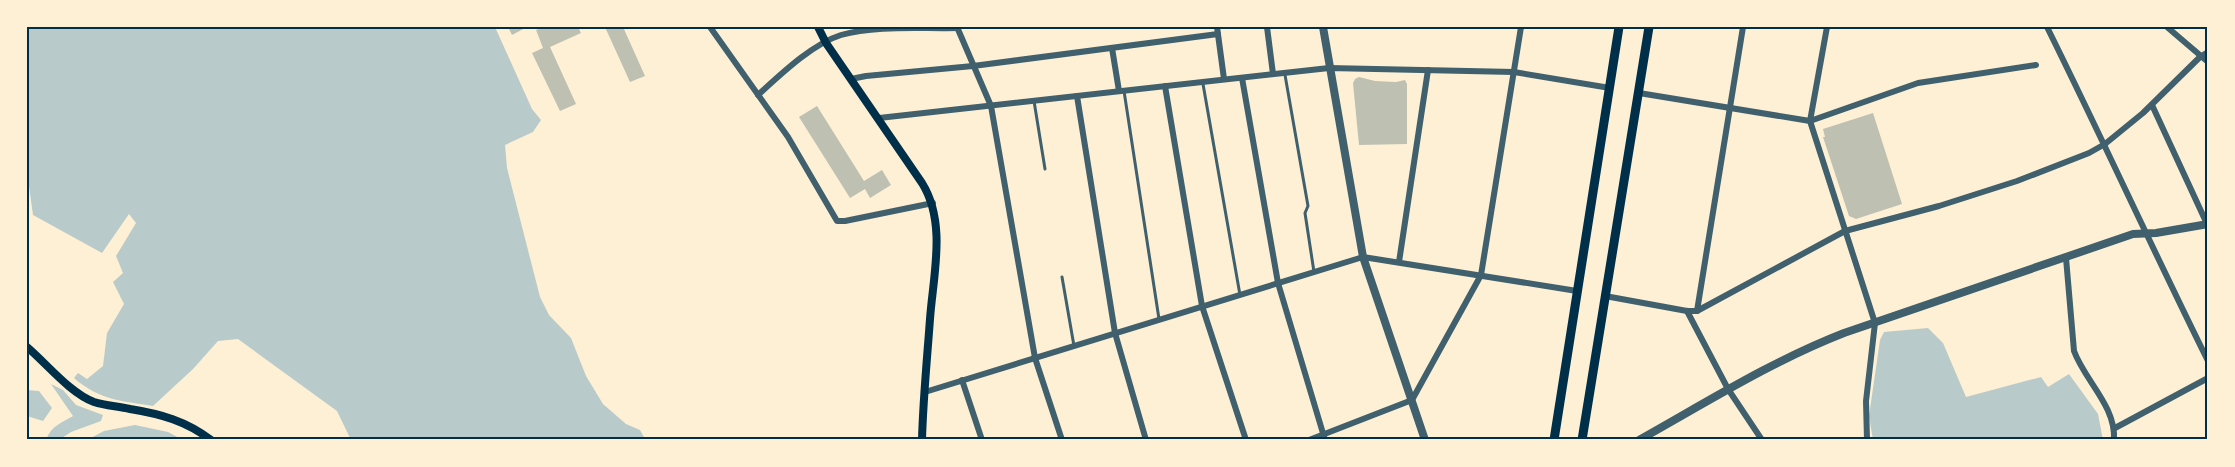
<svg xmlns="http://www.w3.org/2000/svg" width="2235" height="467" font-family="'Asap Condensed',sans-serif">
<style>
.green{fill:#b9caca}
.building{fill:#bec0b2}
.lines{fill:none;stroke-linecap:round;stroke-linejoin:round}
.service{stroke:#3f606c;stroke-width:3}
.minor{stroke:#3f606c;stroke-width:6}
.tertiary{stroke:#3f606c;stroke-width:8}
.secondary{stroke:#003049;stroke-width:8}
.primary{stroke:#003049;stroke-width:9}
.neatline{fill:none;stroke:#003049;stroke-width:2}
</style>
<rect width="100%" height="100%" fill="#fdf0d5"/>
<!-- green -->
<g class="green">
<path d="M27,27H495L532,109L541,120L533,132L505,145L507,168L540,297L549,315L571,338L586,376L603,404L626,424L640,430L645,439L351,440L337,411L238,339L218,341L193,369L153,406C122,401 99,400 74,378L78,373L87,379L103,366L107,333L124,304L113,282L123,273L116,256L136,223L129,214L102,253L33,215L27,172Z"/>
<path d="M1928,328L1943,343L1966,397L2041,377L2048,387L2069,374L2098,414L2103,440H1873L1869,416L1880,340L1884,332Z"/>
<path d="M51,384L63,390L76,405L103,415L101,421L71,432L59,440H46C51,426 61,423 73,416Z"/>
<path d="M27,390L39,391L52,408L43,421L27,416Z"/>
<path d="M135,425L168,432L183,440H87L104,431Z"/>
</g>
<!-- building -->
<g class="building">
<path d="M508,27H527L512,35Z"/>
<path d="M544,27H578L581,33L550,47L576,104L560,111L532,53L543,48L536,30Z"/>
<path d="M605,27H623L645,76L630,82Z"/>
<path d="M1359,77L1375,81L1396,82L1405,80L1407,84V144L1359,145L1353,83L1355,79Z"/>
<path d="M817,106L864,181L882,170L891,185L870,198L865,189L850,198L799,117Z"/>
<path d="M1873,113L1902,204L1856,219L1849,216L1823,137H1825L1823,129Z"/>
</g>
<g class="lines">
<!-- service -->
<g class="service">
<path d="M1285,75L1308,206L1305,213L1314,272"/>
<path d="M1203,84L1240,295"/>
<path d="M1124,91L1159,319"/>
<path d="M1034,101L1045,169"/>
<path d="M1062,277L1074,346"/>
</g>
<!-- minor -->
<g class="minor">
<path d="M710,27L788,137L837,221H845L933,203"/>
<path d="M957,27L991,106L1035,358L1062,440"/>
<path d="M1217,27L1224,79"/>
<path d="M1267,27L1273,74"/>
<path d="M1827,27L1810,121L1875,323L1866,401L1867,440"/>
<path d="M2047,27C2102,138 2153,250 2208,361"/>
<path d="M2167,27L2208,62"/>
<path d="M1112,48L1119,91"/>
<path d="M1242,78L1278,283L1325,440"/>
<path d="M851,79L866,76L973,66L1218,34"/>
<path d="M1165,86L1202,306L1246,440"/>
<path d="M1639,93L1810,121L1918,83L2036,65"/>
<path d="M758,95C780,75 812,44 841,35C875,25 922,29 958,28"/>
<path d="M1077,96L1115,333L1146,440"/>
<path d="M2152,105L2207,224"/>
<path d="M879,118L1329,68L1514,72L1610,88"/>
<path d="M2066,258L2074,351C2085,381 2116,406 2114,440"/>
<path d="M1399,262L1428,70"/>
<path d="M1605,296L1687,311H1697L1845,231L1939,206L2017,181L2089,153L2105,144L2143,113L2200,57L2208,52"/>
<path d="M1687,311L1728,389L1762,440"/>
<path d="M1697,311L1743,27"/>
<path d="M962,380L982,440"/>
<path d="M925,392L1363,257L1577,291"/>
<path d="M2115,428L2208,378"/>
<path d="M1309,440L1412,400L1481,275L1521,27"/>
</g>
<!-- tertiary -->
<g class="tertiary">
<path d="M1323,27L1363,257L1425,440"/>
<path d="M1639,440C1707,402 1772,361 1844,333L2133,234L2156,233L2208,224"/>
</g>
<!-- secondary -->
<g class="secondary">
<path d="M818,27L826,43L922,183C947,223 933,276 930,319C927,360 923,400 922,440"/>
<path d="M27,347C47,364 70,393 94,402C106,406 118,406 130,409C161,414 186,421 211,440"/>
</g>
<!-- primary -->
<g class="primary">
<path d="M1554,440L1619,27"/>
<path d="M1582,440L1649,27"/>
</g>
</g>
<!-- border -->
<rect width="2235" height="467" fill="none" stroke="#fdf0d5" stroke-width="57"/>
<rect x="28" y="28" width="2178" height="410" class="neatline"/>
</svg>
